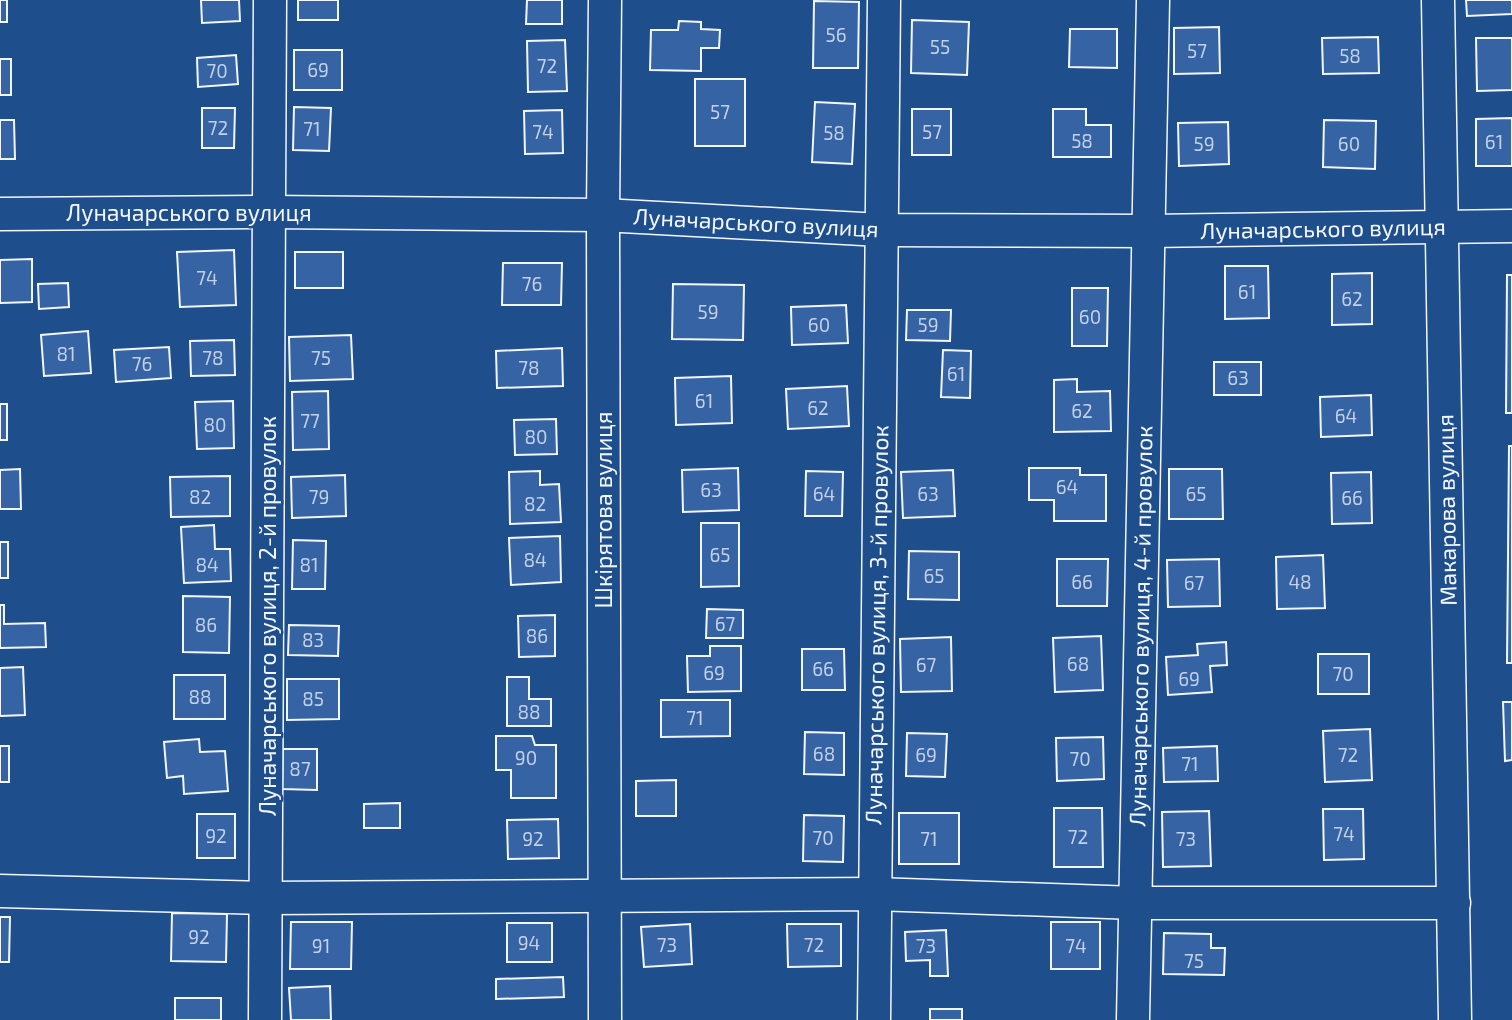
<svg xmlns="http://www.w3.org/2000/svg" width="1512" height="1020" font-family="'Exo 2',sans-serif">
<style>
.building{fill:#3563a3;stroke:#f2f6ff;stroke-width:2}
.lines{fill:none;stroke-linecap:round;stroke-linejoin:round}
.minor-casing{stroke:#f2f6ff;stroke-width:35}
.minor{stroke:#1f4e8c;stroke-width:32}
.labels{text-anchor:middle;stroke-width:5;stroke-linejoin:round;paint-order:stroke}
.number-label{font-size:19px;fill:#c3d1e8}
.street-label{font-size:23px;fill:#f2f6ff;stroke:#1f4e8c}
</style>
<rect width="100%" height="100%" fill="#1f4e8c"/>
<!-- building -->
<g class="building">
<rect x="0" y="0" width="7" height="22"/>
<path d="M201,0H239L240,21L202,23Z"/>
<rect x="298" y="0" width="40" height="20"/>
<path d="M527,0H562V24H526Z"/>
<path d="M1466,0H1512V14L1467,16Z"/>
<path d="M814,1L859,2L858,68H813Z"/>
<path d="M912,20L969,22L967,75L911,73Z"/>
<path d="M679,21L701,22V29L720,30L719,48H701V71L650,70L651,30H678Z"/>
<path d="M1219,27L1220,73L1174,74V28Z"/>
<path d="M1070,29H1117V68L1069,67Z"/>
<path d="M1378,37L1379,73L1323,74L1322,38Z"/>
<path d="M1476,38H1512V90L1477,91Z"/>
<path d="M565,40L567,91L528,92L527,41Z"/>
<rect x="294" y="50" width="48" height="40"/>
<path d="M236,55L238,84L198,87L197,58Z"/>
<rect x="0" y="59" width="11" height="36"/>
<rect x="695" y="79" width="50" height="67"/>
<path d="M815,102L855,104L852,164L812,162Z"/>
<path d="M294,107L331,108L329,151L293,150Z"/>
<path d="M202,108H235L234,148H202Z"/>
<rect x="912" y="109" width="39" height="46"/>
<path d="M1053,109H1086V125H1111V157H1053Z"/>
<path d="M562,110L563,153L525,154L524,111Z"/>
<path d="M1512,118V166H1476V119Z"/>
<path d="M0,120H14L15,159H0Z"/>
<path d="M1324,120L1376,121L1375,169L1323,167Z"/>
<path d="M1228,122L1229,164L1179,166L1178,123Z"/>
<path d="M234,250L236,305L180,307L177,252Z"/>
<rect x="295" y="252" width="48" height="36"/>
<path d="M32,259V302L0,303V260Z"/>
<path d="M503,263H562L561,305H502Z"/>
<path d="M1225,266H1268L1269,318L1225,319Z"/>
<path d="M1372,273V324L1332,325V274Z"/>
<path d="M1507,275H1512V413H1506Z"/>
<path d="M68,283L69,307L39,309L38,284Z"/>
<path d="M673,284L744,285L743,340L672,339Z"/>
<path d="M1072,288H1108L1107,346H1072Z"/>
<path d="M846,305L848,343L792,345L791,307Z"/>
<path d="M907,310H951L950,341L906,340Z"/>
<path d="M88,331L91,373L44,376L41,335Z"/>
<path d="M351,335L353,379L290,381L289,337Z"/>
<path d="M234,340L235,375L191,376L190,341Z"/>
<path d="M169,347L171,378L116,382L114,350Z"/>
<path d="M562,348L563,386L497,388L496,351Z"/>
<path d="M943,350L971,351L970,398L941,397Z"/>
<rect x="1214" y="362" width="47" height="33"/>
<path d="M731,376L732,423L676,425L675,378Z"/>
<path d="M1077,379V392L1110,391L1111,431L1054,432V380Z"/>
<path d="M847,386L849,426L788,429L786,389Z"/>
<path d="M328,391L329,449L293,450L292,392Z"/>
<path d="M1371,395L1372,435L1321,437L1320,397Z"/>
<path d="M233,401L234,448L197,449L195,402Z"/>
<rect x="0" y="404" width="7" height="36"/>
<path d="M556,419L557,454L515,455L514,420Z"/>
<path d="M1509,446H1512V663H1507Z"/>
<path d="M738,468L739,510L683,512L682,470Z"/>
<path d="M1029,468H1080V475H1106V521H1054V500H1029Z"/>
<path d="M20,469L21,509H0V470Z"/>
<path d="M1169,469H1222L1223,519H1169Z"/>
<path d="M953,470L955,516L903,518L901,472Z"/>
<path d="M540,471V485L559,484L561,522L510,524L509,472Z"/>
<path d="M806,471L843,472L842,516H805Z"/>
<path d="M1371,472L1372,523L1332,524L1331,473Z"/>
<path d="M345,475L346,516L292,518L291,477Z"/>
<path d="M230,476V516L171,517L170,477Z"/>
<path d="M701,523H739V586L701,587Z"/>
<path d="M214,525L215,549H230L231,581L184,583L181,527Z"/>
<path d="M560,536L561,582L511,585L509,538Z"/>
<path d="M293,540L326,541L325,589H292Z"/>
<rect x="0" y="542" width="8" height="36"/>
<path d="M909,551L959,552V600L908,599Z"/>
<path d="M1323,555L1325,608L1277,609L1276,557Z"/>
<path d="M1057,559H1108L1107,606H1057Z"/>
<path d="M1219,559L1220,606L1168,607L1167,560Z"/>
<path d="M183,596L230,597L229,653L183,652Z"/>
<path d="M0,605H4V624L45,623L46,647L0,648Z"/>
<path d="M707,609L743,610V638H706Z"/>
<path d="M555,615V656L519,657L518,616Z"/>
<path d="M289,625L339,626L338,656L288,655Z"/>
<path d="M1101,636L1103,690L1055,692L1053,638Z"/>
<path d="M951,637L952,691L901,692L900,639Z"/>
<path d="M1226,642L1227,665L1210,666L1212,692L1168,695L1166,657L1198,655L1197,644Z"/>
<path d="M710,646H741V691L688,692L687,656H710Z"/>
<path d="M802,649H844L845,690H802Z"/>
<rect x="1318" y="654" width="51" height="40"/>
<path d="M23,667L25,715L0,716V668Z"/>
<rect x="174" y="675" width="51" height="44"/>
<path d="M507,677H529V699H551V726H507Z"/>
<path d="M287,679H339V719L287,720Z"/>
<path d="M661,700H730V736L661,737Z"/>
<path d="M1503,702H1512V760L1505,761Z"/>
<path d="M1370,729L1372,780L1325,782L1323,731Z"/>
<path d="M805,732L844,733V775L804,774Z"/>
<path d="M907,733L947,734L945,777L906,776Z"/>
<path d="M496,736H532L535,745H556V798H511V770H496Z"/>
<path d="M1103,737L1104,779L1057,781L1056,738Z"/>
<path d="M199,739L200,752L225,751L228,791L184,794L183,776L167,778L164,742Z"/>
<rect x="0" y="746" width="9" height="36"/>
<path d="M1217,746L1218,781L1164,782L1163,748Z"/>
<path d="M283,749H317V790L282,789Z"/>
<path d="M676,780V816H636V781Z"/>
<path d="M400,803V828H364V804Z"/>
<path d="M1054,808H1102L1103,867H1054Z"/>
<path d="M1323,809H1363L1364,859L1324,860Z"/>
<path d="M1209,811L1211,866L1163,867L1162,812Z"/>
<rect x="899" y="813" width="60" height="51"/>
<rect x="197" y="814" width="38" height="44"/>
<path d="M804,815L844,816L843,862L803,861Z"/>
<path d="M558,819L559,858L508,859L507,820Z"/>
<path d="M172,913L227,914L226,962L171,961Z"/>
<path d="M0,917H10L9,962H0Z"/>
<path d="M291,922H352L351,969H290Z"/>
<rect x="1051" y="922" width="49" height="47"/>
<rect x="507" y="923" width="45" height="39"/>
<path d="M690,924L692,964L644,967L641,927Z"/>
<path d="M787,924H841V966L788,967Z"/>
<path d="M946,930L948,976H930V960L906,961L905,932Z"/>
<path d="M1164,933L1211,934V948H1225L1224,975L1163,974Z"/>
<path d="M563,977L564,997L496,999V979Z"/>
<path d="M330,986L331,1020H291L289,988Z"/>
<rect x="175" y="998" width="46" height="22"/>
<rect x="930" y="1009" width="32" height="11"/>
</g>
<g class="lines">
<!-- minor casing -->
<g class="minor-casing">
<g id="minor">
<path d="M1438,0L1455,1020"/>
<path d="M0,214L269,212L603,215L881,230L1148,231L1512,226"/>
<path d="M0,891L267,898L875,894L1136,903H1454"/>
<path d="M265,1020L270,0"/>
<path d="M605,1020L603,215L605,0"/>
<path d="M874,1020L884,0"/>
<path d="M1133,1020L1153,0"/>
</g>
</g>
<!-- minor -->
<use href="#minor" class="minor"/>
</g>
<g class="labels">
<!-- number labels -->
<g class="number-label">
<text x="836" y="42">56</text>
<text x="940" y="54">55</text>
<text x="1197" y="58">57</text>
<text x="1350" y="63">58</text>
<text x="547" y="73">72</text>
<text x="318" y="77">69</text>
<text x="217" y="78">70</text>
<text x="720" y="119">57</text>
<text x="218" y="135">72</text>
<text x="312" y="136">71</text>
<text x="543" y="139">74</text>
<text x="932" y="139">57</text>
<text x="834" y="140">58</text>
<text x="1082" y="148">58</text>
<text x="1494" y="149">61</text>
<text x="1204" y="151">59</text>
<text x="1349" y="151">60</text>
<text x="207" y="285">74</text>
<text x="532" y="291">76</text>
<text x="1247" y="299">61</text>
<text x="1352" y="306">62</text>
<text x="708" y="319">59</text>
<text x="1090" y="324">60</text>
<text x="819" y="332">60</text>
<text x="928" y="332">59</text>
<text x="66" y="361">81</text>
<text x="213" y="365">78</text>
<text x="321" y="365">75</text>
<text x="142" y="371">76</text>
<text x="529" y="375">78</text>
<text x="956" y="381">61</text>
<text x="1238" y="385">63</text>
<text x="704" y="408">61</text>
<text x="818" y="415">62</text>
<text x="1082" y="418">62</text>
<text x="1346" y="423">64</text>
<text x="310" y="428">77</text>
<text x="215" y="432">80</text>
<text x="536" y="444">80</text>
<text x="1067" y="494">64</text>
<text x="711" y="497">63</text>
<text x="824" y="501">64</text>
<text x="928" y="501">63</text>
<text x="1196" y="501">65</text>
<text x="200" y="504">82</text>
<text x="319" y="504">79</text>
<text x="1352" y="505">66</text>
<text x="535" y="511">82</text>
<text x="720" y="562">65</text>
<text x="535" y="567">84</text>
<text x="207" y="572">84</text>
<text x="309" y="572">81</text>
<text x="934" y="583">65</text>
<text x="1082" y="589">66</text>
<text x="1300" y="589">48</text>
<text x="1194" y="590">67</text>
<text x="725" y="631">67</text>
<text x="206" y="632">86</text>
<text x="537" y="643">86</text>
<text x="313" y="647">83</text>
<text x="1078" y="671">68</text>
<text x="926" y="672">67</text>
<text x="823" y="676">66</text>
<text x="714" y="680">69</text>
<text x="1343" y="681">70</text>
<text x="1189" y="686">69</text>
<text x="200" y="704">88</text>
<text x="313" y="706">85</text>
<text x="529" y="719">88</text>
<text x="695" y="725">71</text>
<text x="824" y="761">68</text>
<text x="926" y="762">69</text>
<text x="1348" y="762">72</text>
<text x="526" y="765">90</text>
<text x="1080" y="766">70</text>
<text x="1190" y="771">71</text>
<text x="300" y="776">87</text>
<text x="1344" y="841">74</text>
<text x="216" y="843">92</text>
<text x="1078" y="844">72</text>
<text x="823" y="845">70</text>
<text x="533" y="846">92</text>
<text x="929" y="846">71</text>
<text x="1186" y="846">73</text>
<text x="199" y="944">92</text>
<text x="529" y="950">94</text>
<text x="667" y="952">73</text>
<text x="814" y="952">72</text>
<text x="321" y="953">91</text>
<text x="926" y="953">73</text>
<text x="1076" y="953">74</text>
<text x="1194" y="968">75</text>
</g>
<!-- street labels -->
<g class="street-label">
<text x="189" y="221">Луначарського вулиця</text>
<text transform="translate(756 223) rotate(3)" y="8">Луначарського вулиця</text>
<text transform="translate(1323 229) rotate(-1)" y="8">Луначарського вулиця</text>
<text transform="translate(604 510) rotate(-90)" y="8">Шкірятова вулиця</text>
<text transform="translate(1447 510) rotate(-91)" y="8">Макарова вулиця</text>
<text transform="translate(268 616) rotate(-90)" y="8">Луначарського вулиця, 2-й провулок</text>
<text transform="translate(877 625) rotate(-89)" y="8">Луначарського вулиця, 3-й провулок</text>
<text transform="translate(1141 626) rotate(-89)" y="8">Луначарського вулиця, 4-й провулок</text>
</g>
</g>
</svg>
